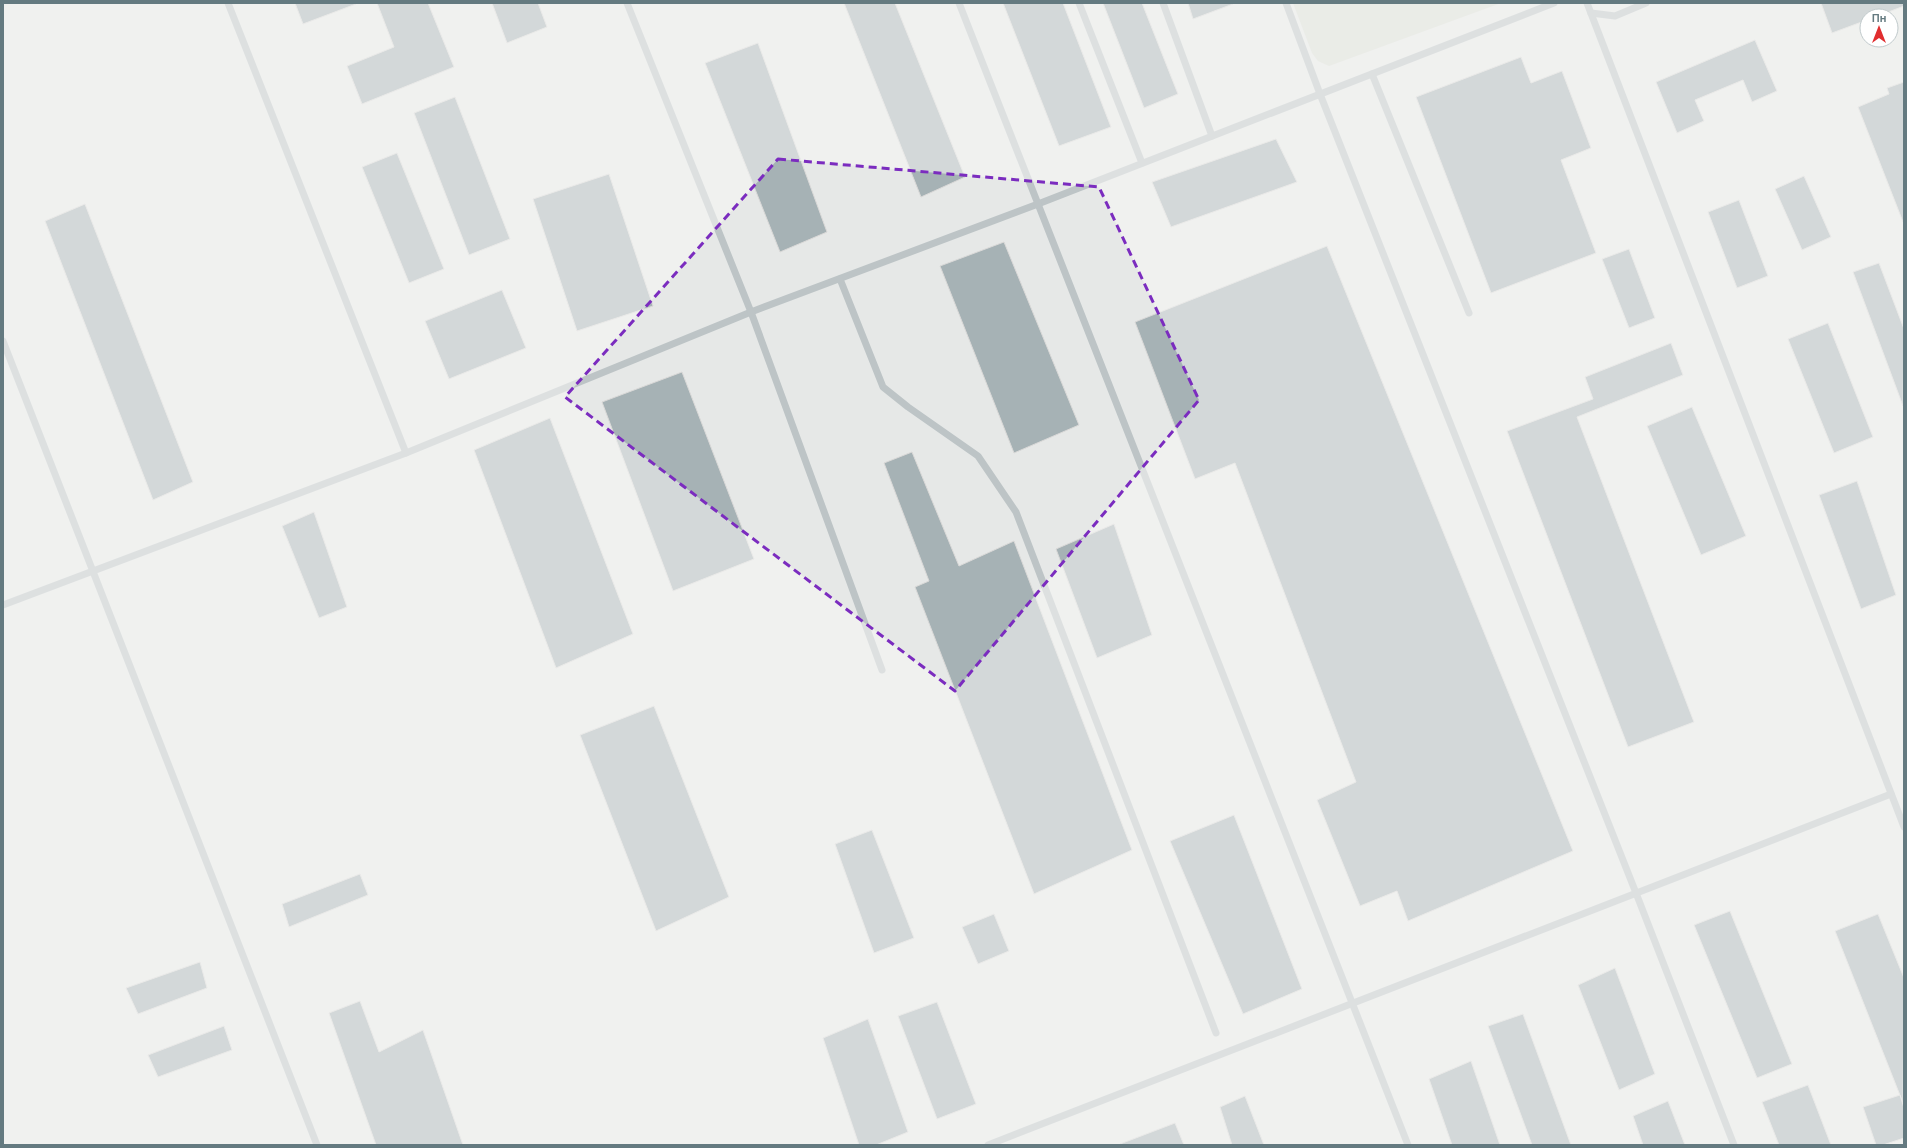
<svg xmlns="http://www.w3.org/2000/svg" width="1907" height="1148" font-family="Raleway,sans-serif">
<style>
.built{fill:#e6e8e7;fill-rule:evenodd}
.green{fill:#daddd5}
.building{fill:#a6b2b5;stroke:#dad9d8}
.lines{fill:none;stroke-linecap:round;stroke-linejoin:round}
.lane{stroke:#bdc4c6;stroke-width:7}
.marked{fill:none;stroke:#7b2cbf;stroke-width:3;stroke-dasharray:8 5;stroke-linejoin:round}
</style>
<rect width="100%" height="100%" fill="#f8f8f6"/>
<!-- built -->
<path class="built" d="M3,3H1904V1145H3ZM1867,16H1891V40H1867Z"/>
<!-- green -->
<path class="green" d="M1293,3H1501L1329,66L1318,61L1312,53Z"/>
<!-- building -->
<g class="building">
<path d="M295,3H356V4L303,24Z"/>
<path d="M377,3H428L454,67L362,104L347,66L394,47Z"/>
<path d="M492,3H538L547,27L507,43Z"/>
<path d="M844,3H895L965,177L921,197Z"/>
<path d="M1003,3H1063L1111,127L1059,146Z"/>
<path d="M1103,3H1142L1178,94L1144,108Z"/>
<path d="M1188,3H1233V4L1193,19Z"/>
<path d="M1821,3H1904V6L1878,16H1867V20L1832,33Z"/>
<path d="M1755,40L1777,91L1752,102L1743,80L1695,100L1704,121L1677,133L1656,82Z"/>
<path d="M758,43L827,232L780,252L705,63Z"/>
<path d="M1521,57L1531,83L1562,71L1591,148L1561,160L1596,253L1491,293L1416,97Z"/>
<path d="M1904,82V222H1903L1858,107L1889,94L1887,88Z"/>
<path d="M455,97L510,239L469,255L414,113Z"/>
<path d="M1276,139L1297,182L1171,227L1152,182Z"/>
<path d="M397,153L444,269L409,283L362,167Z"/>
<path d="M609,174L653,306L577,331L533,199Z"/>
<path d="M1804,176L1831,237L1802,250L1775,189Z"/>
<path d="M1739,200L1768,276L1737,288L1708,212Z"/>
<path d="M85,204L193,482L153,500L45,221Z"/>
<path d="M1004,242L1079,425L1014,453L940,266Z"/>
<path d="M1327,246L1573,851L1408,921L1397,891L1360,906L1317,800L1356,782L1235,463L1195,479L1135,322Z"/>
<path d="M1629,249L1655,318L1629,328L1602,259Z"/>
<path d="M1879,263L1904,329L1903,406L1853,272Z"/>
<path d="M502,290L526,348L449,379L425,321Z"/>
<path d="M1828,323L1873,437L1834,453L1788,339Z"/>
<path d="M1671,343L1683,375L1577,417L1694,722L1628,747L1507,431L1593,399L1585,377Z"/>
<path d="M682,372L754,559L673,591L602,402Z"/>
<path d="M1692,407L1746,536L1701,555L1647,426Z"/>
<path d="M550,418L633,634L556,668L474,450Z"/>
<path d="M912,452L959,566L1014,541L1132,850L1034,894L915,587L929,581L884,463Z"/>
<path d="M1857,481L1896,595L1861,609L1819,495Z"/>
<path d="M314,512L347,607L319,618L282,526Z"/>
<path d="M1114,524L1152,635L1097,658L1056,549Z"/>
<path d="M654,706L729,897L656,931L580,735Z"/>
<path d="M1234,815L1302,989L1243,1014L1170,841Z"/>
<path d="M872,830L914,938L874,953L835,844Z"/>
<path d="M360,874L368,895L289,927L282,904Z"/>
<path d="M1730,911L1792,1064L1757,1078L1694,925Z"/>
<path d="M994,914L1009,951L978,964L962,927Z"/>
<path d="M1878,914L1904,978L1903,1103L1835,931Z"/>
<path d="M200,962L207,988L138,1014L126,988Z"/>
<path d="M1615,968L1655,1074L1619,1090L1578,985Z"/>
<path d="M360,1001L379,1052L423,1030L463,1145H376L329,1013Z"/>
<path d="M937,1002L976,1104L937,1119L898,1016Z"/>
<path d="M1523,1014L1571,1145H1532L1488,1026Z"/>
<path d="M868,1019L908,1132L876,1145H859L823,1038Z"/>
<path d="M224,1026L232,1050L158,1077L148,1055Z"/>
<path d="M1471,1061L1500,1145H1452L1429,1079Z"/>
<path d="M1808,1085L1831,1145H1779L1762,1102Z"/>
<path d="M1900,1095L1904,1108V1138L1883,1145H1876L1863,1107Z"/>
<path d="M1245,1096L1264,1145H1232L1220,1107Z"/>
<path d="M1668,1101L1685,1145H1643L1633,1116Z"/>
<path d="M1175,1123L1184,1145H1121L1120,1144Z"/>
</g>
<g class="lines">
<!-- lane -->
<g class="lane">
<path d="M228,3L406,453L751,312L1038,204L1554,3"/>
<path d="M627,3L751,312L882,670"/>
<path d="M959,3L1408,1145"/>
<path d="M1079,3L1142,163"/>
<path d="M1163,3L1212,136"/>
<path d="M1286,3L1320,94L1636,893L1734,1145"/>
<path d="M1587,3L1904,827"/>
<path d="M1591,13L1615,16L1646,3"/>
<path d="M1372,74L1469,313"/>
<path d="M840,279L883,387L908,407L978,456L1016,512L1216,1033"/>
<path d="M3,341L317,1145"/>
<path d="M3,605L406,453"/>
<path d="M988,1145L1891,794"/>
</g>
</g>
<!-- marked area -->
<path d="M0 0H1907V1148H0ZM778,159L1099,187L1199,400L955,691L565,397Z" fill="#f8f8f6" fill-opacity=".55" fill-rule="evenodd"/>
<path class="marked" d="M778,159L1099,187L1199,400L955,691L565,397Z"/>
<!-- border -->
<rect width="1907" height="1148" fill="none" stroke="#647a80" stroke-width="8"/>
<!-- north arrow -->
<g transform="translate(1879 28)"><circle r="19" fill="#ffffff" stroke="#c1cacc"/>
<path d="M0-3L7 15L0 10L-7 15Z" fill="#e12d2f"/>
<text y="-6" font-size="11" font-weight="bold" text-anchor="middle" fill="#647a80">Пн</text>
</g>
</svg>
